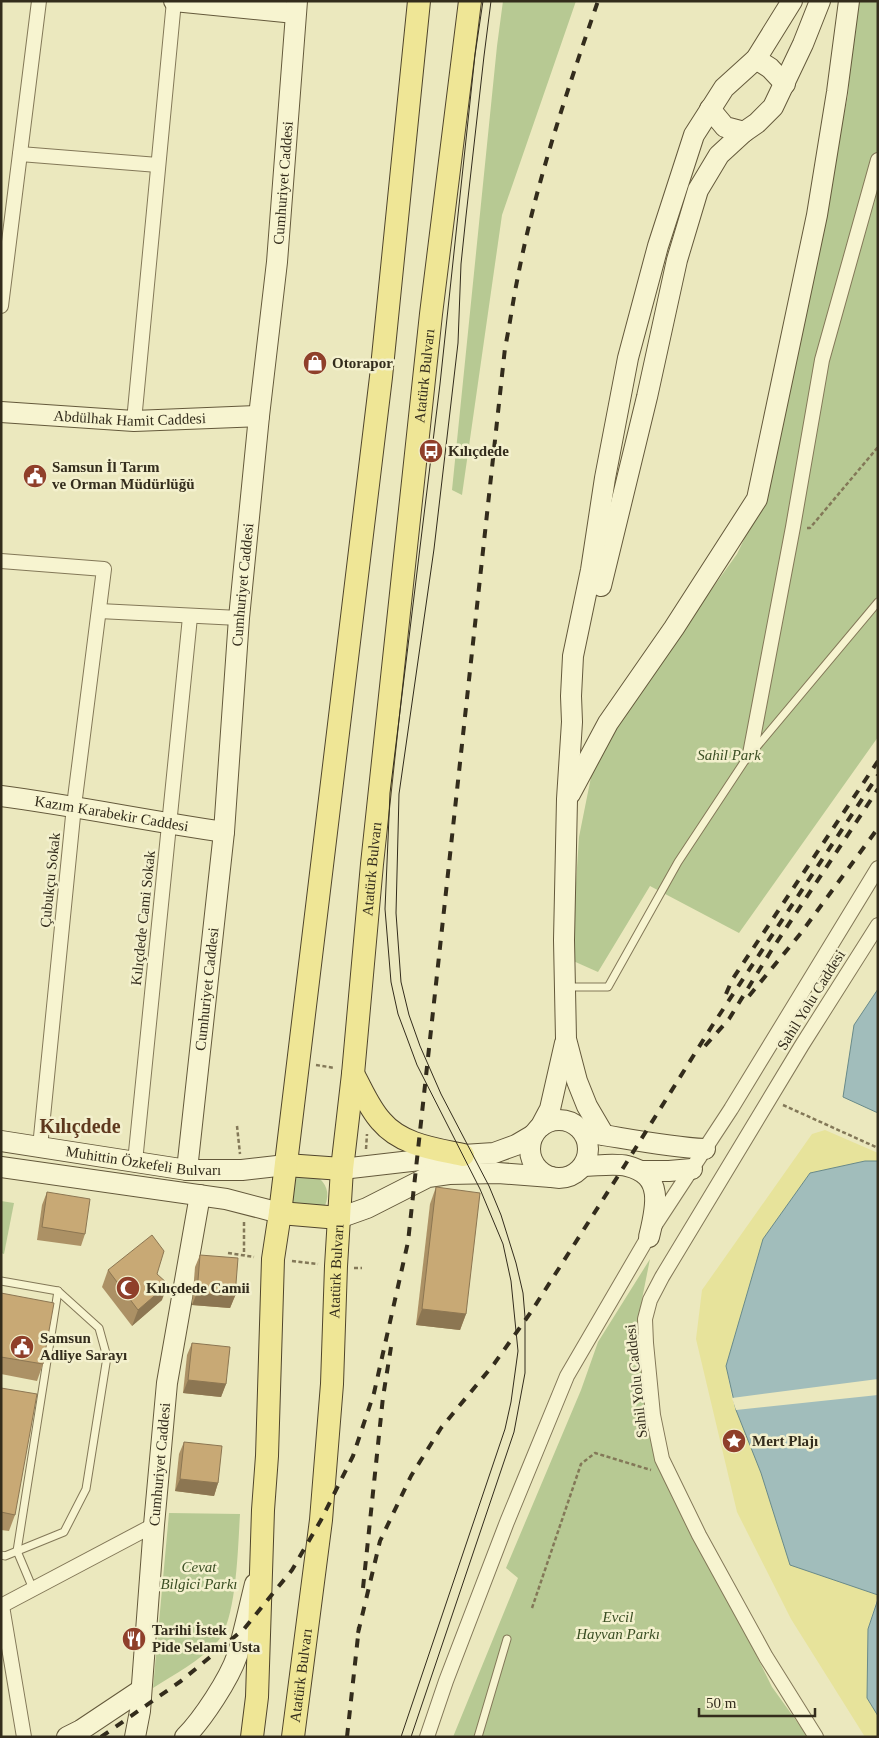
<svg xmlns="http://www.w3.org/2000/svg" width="879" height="1738" font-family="'Times New Roman',serif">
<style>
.green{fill:#b7c993}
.sand{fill:#e7e39b}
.water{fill:#a1bdbb;stroke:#698a89}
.pier{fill:#ebe8be}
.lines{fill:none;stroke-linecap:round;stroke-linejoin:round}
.lane-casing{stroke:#837858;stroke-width:9}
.street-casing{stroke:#837858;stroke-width:16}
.secondary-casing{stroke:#64593b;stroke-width:22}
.primary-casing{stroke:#50452c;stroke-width:24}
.path{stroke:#837858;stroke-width:2.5;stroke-dasharray:4 2.5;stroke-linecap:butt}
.lane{stroke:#f7f4d0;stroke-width:7}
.street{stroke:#f7f4d0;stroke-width:14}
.secondary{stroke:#f7f4d0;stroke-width:20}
.primary{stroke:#efe696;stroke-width:22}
.tram{stroke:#332c1c;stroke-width:1}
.rail{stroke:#332c1c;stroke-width:4;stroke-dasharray:9 9;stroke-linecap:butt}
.wall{fill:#ac9165}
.shaded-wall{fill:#8c7652}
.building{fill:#c8a975;stroke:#8c7652}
.labels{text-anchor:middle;stroke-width:5;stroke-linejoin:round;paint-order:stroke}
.street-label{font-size:15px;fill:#332c1c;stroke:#f3f0cd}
.poi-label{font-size:15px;font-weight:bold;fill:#332c1c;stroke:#f3f0cd;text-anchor:start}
.park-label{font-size:15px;font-style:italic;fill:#3a4e23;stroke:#f3f0cd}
.district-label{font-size:20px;font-weight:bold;fill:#5e381d;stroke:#f3f0cd}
</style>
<rect width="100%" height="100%" fill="#ebe8be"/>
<!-- green -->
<g class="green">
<path d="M503,1H576L502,215L462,495L452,490L497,46Z"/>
<path d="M855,1H878V737L739,933L650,886L598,972L571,960L579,837L593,767L635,696L737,554L765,496L848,95Z"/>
<path d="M315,1175C327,1183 330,1193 325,1206L293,1213L285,1187L294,1176Z"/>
<path d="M1,1201L14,1203L4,1254L1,1253Z"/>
<path d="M650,1259L642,1299L641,1324L659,1458L772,1687L808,1737H453L518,1578L506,1568L581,1390L598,1342Z"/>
<path d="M169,1513L240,1514C238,1544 237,1619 218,1641C200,1661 175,1674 153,1688Z"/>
</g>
<!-- sand -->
<path class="sand" d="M825,1130L878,1153V1161H865L810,1173L763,1239L726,1366L732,1398L761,1473L790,1565L878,1595L868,1629L867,1698L878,1716V1737H865L791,1619L737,1512L696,1339L702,1290L812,1134Z"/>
<!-- water -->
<g class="water">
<path d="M878,989V1113L843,1097L854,1025Z"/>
<path d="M865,1161H878V1595L790,1565L761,1473L736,1410L726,1366L763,1239L810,1173Z"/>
<path d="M878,1599V1716L867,1698L868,1629Z"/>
</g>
<!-- pier -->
<path class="pier" d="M878,1379V1395L736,1410L732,1398Z"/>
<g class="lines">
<!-- lane casing -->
<g class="lane-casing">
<g id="lane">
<path d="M567,987H608L678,862L744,762L878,602"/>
<path d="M1,1281L58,1291L99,1328L107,1357L86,1489L64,1532L5,1556L1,1555"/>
<path d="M33,1589L17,1551L58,1291"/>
<path d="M478,1737L507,1639"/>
</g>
</g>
<!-- street casing -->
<g class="street-casing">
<g id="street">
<path d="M20,154L158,165"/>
<path d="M1,306L39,1"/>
<path d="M134,421L174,1"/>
<path d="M1,561L104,569L74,806L40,1147"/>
<path d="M99,611L239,618"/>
<path d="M750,754L793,527L822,360L878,160"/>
<path d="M135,1162L190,617"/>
<path d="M1,1606L154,1525"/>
<path d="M2,1606L24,1737"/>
<path d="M427,1737L446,1681L507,1522L567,1376L655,1225L731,1109L878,868"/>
<path d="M816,1737L766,1657L699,1535L662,1459L653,1415L646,1343L645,1319L650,1300L662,1277L802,1045L878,925"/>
</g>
</g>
<!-- secondary casing -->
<g class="secondary-casing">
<g id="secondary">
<path d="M174,1L295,13"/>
<path d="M756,59L770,68L785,84"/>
<path d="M710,109L725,127L744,132"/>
<path id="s1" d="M1,412L134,421L259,416"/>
<path d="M601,586L647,397L677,260L698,190L719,155L744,132L757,123L773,107L803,44L820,1"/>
<path d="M570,794L608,723L674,628L757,499L817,215L837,92L849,1"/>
<path id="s2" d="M1,796C76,806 149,821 224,832"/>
<circle cx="559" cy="1149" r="29"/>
<path d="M541,1126L550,1109L565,1043"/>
<path d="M591,1133C629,1139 667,1147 705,1149"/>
<path d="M604,1135L587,1106L577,1081L566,1039L564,940L567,799L572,722L571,696L573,656L591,570L605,478L628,358L658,246L694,135L724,88L756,59L792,1"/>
<path id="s3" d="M1,1141L187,1170H242L286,1165"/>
<path d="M583,1166C596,1166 615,1163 627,1166C665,1175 656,1208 649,1237"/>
<path d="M1,1167L226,1199L280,1213"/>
<path d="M342,1169L463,1155L494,1153L516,1145L533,1135"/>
<path id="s4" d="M187,1170L224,832L239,618L259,416L277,262L297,1"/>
<path d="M641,1171H669L692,1169"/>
<path d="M339,1218L367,1208L428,1177L449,1174L498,1173L551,1177"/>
<path d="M67,1737L81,1730L141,1690"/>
<path id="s5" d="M135,1737L140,1711L154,1525L167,1383L200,1195"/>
<path d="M185,1737C203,1719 229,1679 237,1656C244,1632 249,1608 255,1584"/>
</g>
</g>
<!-- primary casing -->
<g class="primary-casing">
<g id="primary">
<path d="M353,1074C362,1090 369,1108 381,1121C401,1145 435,1149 463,1155"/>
<path d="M286,1165L342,1169"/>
<path d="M280,1213L339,1218"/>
<path d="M252,1737L257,1697L263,1510L267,1456L273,1259L280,1213L381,377L419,1"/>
<path id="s6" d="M293,1737L321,1520L332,1384L336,1266L342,1169L353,1074L372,864L431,314L470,1"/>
</g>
</g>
<!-- path -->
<g class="path">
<path d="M807,528H810L878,447"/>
<path d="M316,1065L335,1068"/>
<path d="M783,1105L878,1148"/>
<path d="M237,1126L240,1154"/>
<path d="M366,1149L367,1134"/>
<path d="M244,1222V1255"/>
<path d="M228,1253L254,1257"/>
<path d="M292,1261L318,1264"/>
<path d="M354,1268H362"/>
<path d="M532,1608L581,1464L595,1453L651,1470"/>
</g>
<!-- lane -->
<use href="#lane" class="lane"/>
<!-- street -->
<use href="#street" class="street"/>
<!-- secondary -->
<use href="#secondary" class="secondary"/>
<!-- primary -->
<use href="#primary" class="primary"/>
<!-- tram -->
<g class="tram">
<path d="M401,1737L505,1429L511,1402L518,1351L511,1281L503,1244L480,1189L417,1065L407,1038L398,1014L391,982L385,909L390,793L440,384L475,55L483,1"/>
<path d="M411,1737L514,1432L525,1373V1317L523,1293L516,1263L501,1215L489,1186L441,1094L420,1046L409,1015L401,982L396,913L399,794L434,549L458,343L461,264L466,216L484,56L491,1"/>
</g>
<!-- rail -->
<g class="rail">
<path d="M726,994L732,980L878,761"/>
<path d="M749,996L801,933L878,828"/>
<path d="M705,1046L729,1019L771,951L878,789"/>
<path d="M363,1588L383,1397L391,1347"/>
<path d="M358,1633L380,1541L411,1476L441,1428L494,1364L531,1312L625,1165L712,1026L878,775"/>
<path d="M101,1737L181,1681L244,1629L292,1570L321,1520L353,1456L374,1393L408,1242L505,348C510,324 513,300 518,276C536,183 567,91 598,1"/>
<path d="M347,1737L359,1627"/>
</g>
</g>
<!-- wall -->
<g class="wall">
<path d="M436,1187L466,1314L460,1330L416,1325L430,1204Z"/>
<path d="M47,1192L85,1234L81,1246L37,1240L42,1205Z"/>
<path d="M200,1255L235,1296L230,1308L192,1305L195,1267Z"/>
<path d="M108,1270L157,1274L162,1300L132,1326L102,1287Z"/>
<path d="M1,1293L43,1364L37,1381L1,1374Z"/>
<path d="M192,1343L226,1384L221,1397L183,1393L187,1355Z"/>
<path d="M1,1388L15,1515L9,1531L1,1530Z"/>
<path d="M184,1442L218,1483L214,1496L175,1491L179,1454Z"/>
</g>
<!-- shaded-wall -->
<g class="shaded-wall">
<path d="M168,1284L162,1300L132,1326L138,1310Z"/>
<path d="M197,1293L235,1296L230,1308L192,1305Z"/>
<path d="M422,1309L466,1314L460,1330L416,1325Z"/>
<path d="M188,1380L226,1384L221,1397L183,1393Z"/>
<path d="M180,1479L218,1483L214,1496L175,1491Z"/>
</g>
<!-- building -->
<g class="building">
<path d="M436,1187L480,1193L466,1314L422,1309Z"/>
<path d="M47,1192L90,1199L85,1234L42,1227Z"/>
<path d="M152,1235L164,1251L157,1274L168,1284L138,1310L108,1270Z"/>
<path d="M200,1255L238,1258L235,1296L197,1293Z"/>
<path d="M1,1293L54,1303L43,1364L1,1357Z"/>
<path d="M192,1343L230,1347L226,1384L188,1380Z"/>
<path d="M1,1388L37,1394L15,1515L1,1512Z"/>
<path d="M184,1442L222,1446L218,1483L180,1479Z"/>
</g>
<!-- icons -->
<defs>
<g id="shop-disc" transform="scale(1.25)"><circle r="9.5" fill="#8f3f2a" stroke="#f3f0cd"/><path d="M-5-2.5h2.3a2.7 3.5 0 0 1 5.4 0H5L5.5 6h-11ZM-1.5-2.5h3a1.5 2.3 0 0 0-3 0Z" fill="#fff"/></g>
<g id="bus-disc" transform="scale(1.25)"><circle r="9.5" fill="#8f3f2a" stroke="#f3f0cd"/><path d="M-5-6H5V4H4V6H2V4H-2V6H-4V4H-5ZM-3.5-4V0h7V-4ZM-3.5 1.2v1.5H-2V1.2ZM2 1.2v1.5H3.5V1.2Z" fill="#fff"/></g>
<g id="civic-disc" transform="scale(1.25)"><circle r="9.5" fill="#8f3f2a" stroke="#f3f0cd"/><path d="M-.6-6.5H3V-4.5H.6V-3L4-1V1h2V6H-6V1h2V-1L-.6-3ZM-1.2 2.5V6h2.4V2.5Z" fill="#fff"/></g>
<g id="mosque-disc" transform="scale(1.25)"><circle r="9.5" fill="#8f3f2a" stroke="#f3f0cd"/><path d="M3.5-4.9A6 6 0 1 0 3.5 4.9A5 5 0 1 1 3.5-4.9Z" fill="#fff"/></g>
<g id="sight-disc" transform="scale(1.25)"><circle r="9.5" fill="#8f3f2a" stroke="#f3f0cd"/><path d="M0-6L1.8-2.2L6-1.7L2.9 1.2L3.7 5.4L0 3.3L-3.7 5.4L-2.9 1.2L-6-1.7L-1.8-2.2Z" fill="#fff"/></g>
<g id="restaurant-disc" transform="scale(1.25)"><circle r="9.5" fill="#8f3f2a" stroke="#f3f0cd"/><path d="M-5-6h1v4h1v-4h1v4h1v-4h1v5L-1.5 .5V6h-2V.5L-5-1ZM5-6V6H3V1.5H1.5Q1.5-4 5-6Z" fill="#fff"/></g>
</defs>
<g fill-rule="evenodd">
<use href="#shop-disc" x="315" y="363"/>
<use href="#bus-disc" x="431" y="451"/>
<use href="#civic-disc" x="35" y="476"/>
<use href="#mosque-disc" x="128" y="1288"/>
<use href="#civic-disc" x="22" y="1347"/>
<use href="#sight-disc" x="734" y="1441"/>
<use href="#restaurant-disc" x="134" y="1639"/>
</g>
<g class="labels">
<!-- street labels -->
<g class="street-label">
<text dy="5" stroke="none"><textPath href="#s4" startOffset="992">Cumhuriyet Caddesi</textPath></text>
<text dy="5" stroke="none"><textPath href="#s6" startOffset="1368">Atatürk Bulvarı</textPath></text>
<text dy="5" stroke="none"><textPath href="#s1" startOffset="129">Abdülhak Hamit Caddesi</textPath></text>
<text dy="5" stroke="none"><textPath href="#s4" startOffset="588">Cumhuriyet Caddesi</textPath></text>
<text dy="5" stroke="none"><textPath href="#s2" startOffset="112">Kazım Karabekir Caddesi</textPath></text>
<text dy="5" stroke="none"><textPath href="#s6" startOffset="872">Atatürk Bulvarı</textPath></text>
<text transform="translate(50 880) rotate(-84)" y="5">Çubukçu Sokak</text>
<text transform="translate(143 918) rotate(-84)" y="5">Kılıçdede Cami Sokak</text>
<text dy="5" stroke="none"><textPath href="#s4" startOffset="182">Cumhuriyet Caddesi</textPath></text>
<text transform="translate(811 1000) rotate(-58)" y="5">Sahil Yolu Caddesi</text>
<text dy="5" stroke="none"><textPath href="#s3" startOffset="144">Muhittin Özkefeli Bulvarı</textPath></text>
<text dy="5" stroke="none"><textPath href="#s6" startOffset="468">Atatürk Bulvarı</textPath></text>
<text transform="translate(636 1381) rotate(-96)" y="5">Sahil Yolu Caddesi</text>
<text dy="5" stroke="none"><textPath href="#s5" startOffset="274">Cumhuriyet Caddesi</textPath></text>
<text dy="5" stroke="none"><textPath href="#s6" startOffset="62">Atatürk Bulvarı</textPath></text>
</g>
<!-- poi labels -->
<g class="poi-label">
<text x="332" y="368">Otorapor</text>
<text x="448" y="456">Kılıçdede</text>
<text x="52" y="472">Samsun İl Tarım<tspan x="52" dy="17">ve Orman Müdürlüğü</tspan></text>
<text x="146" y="1293">Kılıçdede Camii</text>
<text x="40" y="1343">Samsun<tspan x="40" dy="17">Adliye Sarayı</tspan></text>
<text x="752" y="1446">Mert Plajı</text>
<text x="152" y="1635">Tarihi İstek<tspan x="152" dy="17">Pide Selami Usta</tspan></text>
</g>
<!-- park labels -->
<g class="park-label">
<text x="729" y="760">Sahil Park</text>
<text x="199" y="1572">Cevat<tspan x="199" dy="17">Bilgici Parkı</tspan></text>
<text x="618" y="1622">Evcil<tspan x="618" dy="17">Hayvan Parkı</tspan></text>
</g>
<!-- district labels -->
<g class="district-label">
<text x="80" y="1133">Kılıçdede</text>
</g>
</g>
<!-- border -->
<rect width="879" height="1738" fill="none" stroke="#332c1c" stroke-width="5"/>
<!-- scale -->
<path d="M699 1708v8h116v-8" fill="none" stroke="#332c1c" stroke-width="2.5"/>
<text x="706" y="1708" font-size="15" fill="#332c1c" stroke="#f3f0cd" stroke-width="4" paint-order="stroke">50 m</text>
</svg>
